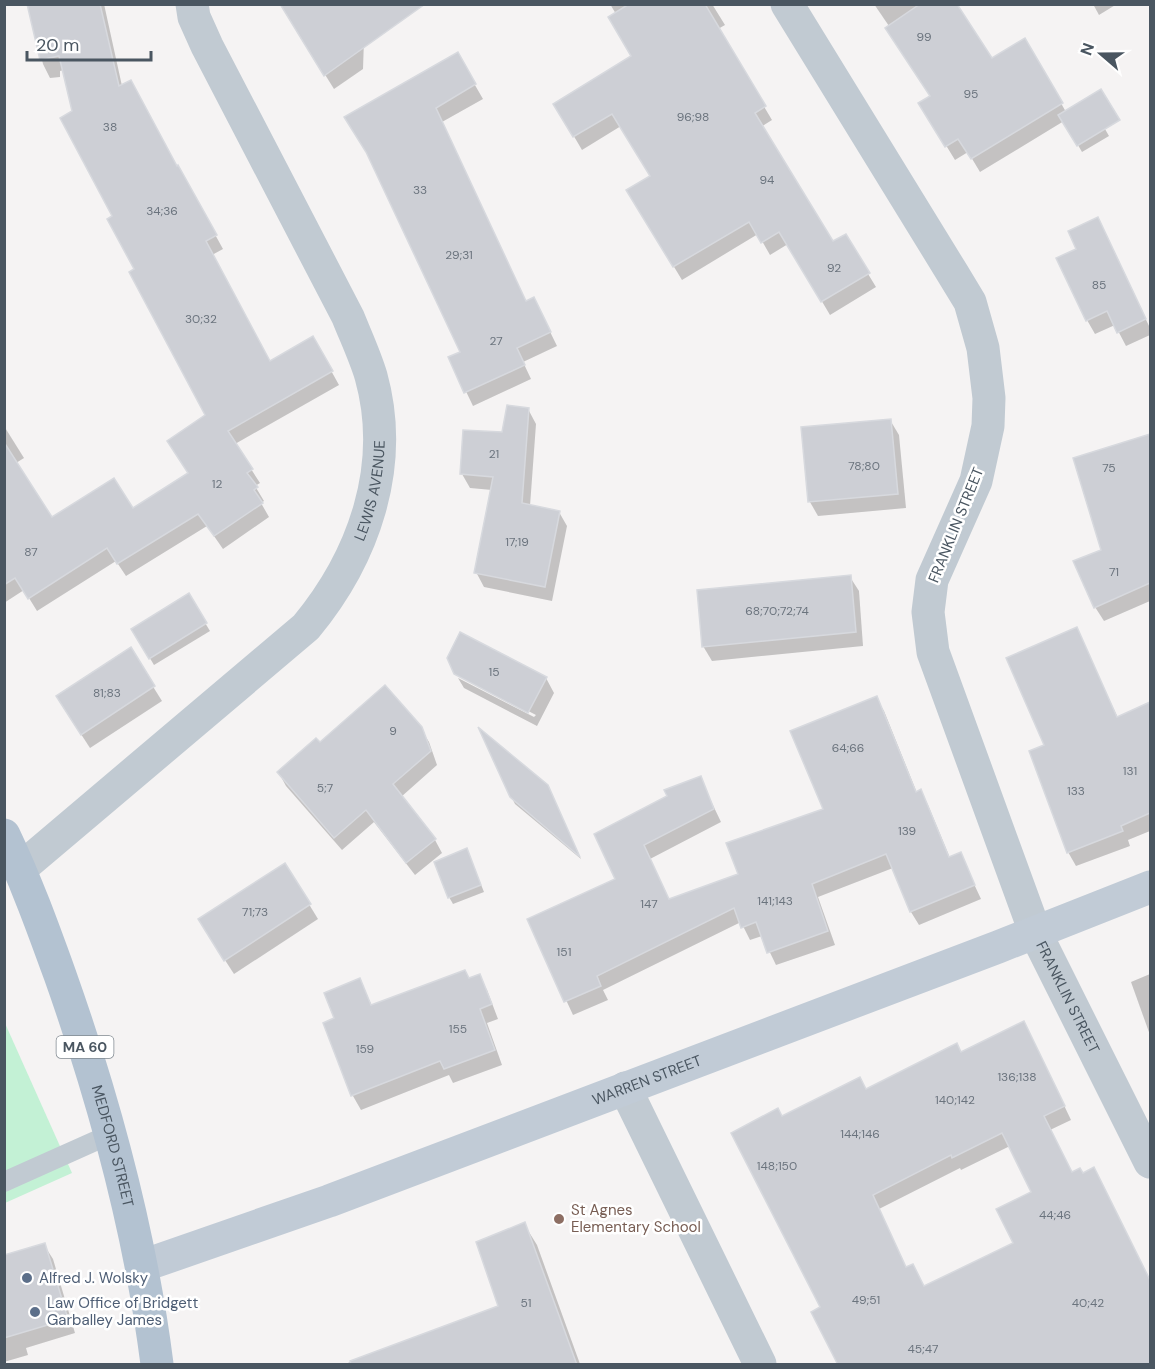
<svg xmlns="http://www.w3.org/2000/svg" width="1155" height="1369" font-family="'DM Sans',sans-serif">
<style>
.green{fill:#c3f1d5}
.shadow{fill:#0003;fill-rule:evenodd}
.building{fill:#cdcfd5;stroke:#d7d9de;stroke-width:1.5;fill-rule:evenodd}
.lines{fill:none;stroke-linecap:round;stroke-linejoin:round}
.service{stroke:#c1cad2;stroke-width:20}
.minor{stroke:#c1cad2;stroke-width:33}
.secondary{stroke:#c1cbd6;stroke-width:33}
.primary{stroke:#b3c2d1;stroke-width:33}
.education-dot{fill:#8d6e63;stroke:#fff;stroke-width:2}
.service-dot{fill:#5c6f8a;stroke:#fff;stroke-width:2}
.labels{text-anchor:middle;stroke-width:5;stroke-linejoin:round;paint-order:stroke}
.number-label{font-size:12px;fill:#6b747e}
.shield{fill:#fff;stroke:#808990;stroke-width:1.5}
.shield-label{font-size:14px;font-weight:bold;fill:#4a5661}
.street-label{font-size:15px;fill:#4a5661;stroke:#fff}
.education-label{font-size:15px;fill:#785e54;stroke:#fff;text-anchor:start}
.service-label{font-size:15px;fill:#4e5e75;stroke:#fff;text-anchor:start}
</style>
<rect width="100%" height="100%" fill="#f5f3f3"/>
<!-- green -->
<path class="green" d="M4,1021L72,1173L5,1203H4Z"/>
<!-- shadow -->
<g class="shadow">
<path d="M29,4H104L122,86L185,180L223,249L212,255L270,363L313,338L339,385L235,444L260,483L255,486L264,501L261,503L269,517L223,549L207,526L126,576L116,561L37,611L24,590L4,603V426L24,458L16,463L51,519L132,510L189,474L207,415L136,270L114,216L74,112L64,70L60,71V77L50,78L43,64Z"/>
<path d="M610,4H712L725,25L718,29L772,120L761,127L832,243L845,236L876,287L830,315L788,244L770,255L758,234L682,280L628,191L651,176L621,126L582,150L555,104L633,57L616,14Z"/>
<path d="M874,4H927L891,29Z"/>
<path d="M1093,4H1117L1099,15Z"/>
<path d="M365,10L363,69L334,89L296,28Z"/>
<path d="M1025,40L1066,112L1105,129L1109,136L1082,152L1064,121L980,172L968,152L955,160L920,103Z"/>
<path d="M457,54L483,99L442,122L526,302L534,299L557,346L523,362L531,379L473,406L450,358L462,353L369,156Z"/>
<path d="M1097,219L1150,328V335L1126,346L1115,325L1095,334L1087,320L1078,250Z"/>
<path d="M528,409L536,424L530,506L559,512L567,526L552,601L484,587L476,572L492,490L470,488L462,474Z"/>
<path d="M890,420L899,435L906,508L818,516L810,502L803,429Z"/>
<path d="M1133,458L1150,516V601L1104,621L1095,607L1102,550Z"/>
<path d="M850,577L859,591L863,646L712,661L703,646Z"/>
<path d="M188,595L210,631L154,665L133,630Z"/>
<path d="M1076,629L1118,718L1150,706V831L1128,840L1130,846L1076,866L1068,852L1047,746Z"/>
<path d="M130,650L162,701L90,748L66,711Z"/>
<path d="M455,673L546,678L554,693L537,726L464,688L458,678L534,717L536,715Z"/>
<path d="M876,698L884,711L917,793L921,791L928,805L950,858L960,854L981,899L919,925L911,912L893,868L818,897L835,945L776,965L762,936L750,940L741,922L603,990L608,1000L573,1015L529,920L617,880L669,797L700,778L721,822L650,859L670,901L740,875L825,810Z"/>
<path d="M420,728L429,742L437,765L401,797L435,840L442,853L415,875L374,822L342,850L286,786L279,773L319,744Z"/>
<path d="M551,794L581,859L515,804L511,796Z"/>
<path d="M467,850L484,892L453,904L449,897Z"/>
<path d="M285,865L318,919L234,974L208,934Z"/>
<path d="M1150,974V1035L1131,982Z"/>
<path d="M479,976L487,990L498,1019L487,1023L502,1065L453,1083L449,1075L361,1110L353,1096L325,1024L336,1019L360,980L372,1006Z"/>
<path d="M1031,1036L1071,1120L1050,1130L1072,1174L1137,1257L1150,1282V1364H848L822,1307L782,1118L866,1090L961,1054ZM1010,1146L1033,1192L1015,1243L924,1287L907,1269L879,1209L960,1168L961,1170Z"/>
<path d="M524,1224L537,1245L580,1364H345L500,1307Z"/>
<path d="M44,1245L53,1259L75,1333L26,1348L28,1355L4,1362V1257Z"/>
</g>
<!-- building -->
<g class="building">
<path d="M27,4H100L119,86L131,80L177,166L178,165L217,235L206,241L270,361L313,336L333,371L228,431L253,469L247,473L258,487L254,490L263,503L214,536L198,514L117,564L107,548L28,599L15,578L4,585V442L52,517L114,478L133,508L188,473L167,441L205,415L129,272L134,269L107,219L112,216L60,118L72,111L59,56L40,60Z"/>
<path d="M280,4H425L324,76Z"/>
<path d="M629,4H705L766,106L755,113L833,241L846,234L870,273L821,302L779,232L761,243L749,222L673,267L626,190L650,176L612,114L573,137L553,104L631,56L608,17Z"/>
<path d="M920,4H957L992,58L1025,38L1063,103L971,159L958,139L945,147L918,103L930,96L885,28Z"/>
<path d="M458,52L476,84L436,108L526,301L534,297L551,332L517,348L525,365L464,393L448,357L460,352L366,152L344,117Z"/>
<path d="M1101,89L1120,120L1077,146L1058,115Z"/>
<path d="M1098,217L1146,319L1117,333L1107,311L1086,321L1056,258L1076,249L1068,231Z"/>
<path d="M507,405L529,408L522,503L560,511L545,587L474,573L493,477L460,474L463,430L502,432Z"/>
<path d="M891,419L898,494L808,502L801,427Z"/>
<path d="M1150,434V583L1094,608L1073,561L1101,550L1073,458Z"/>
<path d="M851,575L856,632L702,647L697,590Z"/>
<path d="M189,593L207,623L149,659L131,629Z"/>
<path d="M1077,627L1117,717L1150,702V813L1121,826L1123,831L1067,853L1029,751L1044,745L1006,658Z"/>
<path d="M460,632L547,677L528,713L454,674L447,658Z"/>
<path d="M131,647L155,686L81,735L56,696Z"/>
<path d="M385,685L422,727L431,751L393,784L436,839L406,863L366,810L334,838L277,772L316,738L320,742Z"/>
<path d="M877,696L916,792L921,789L949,857L961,852L975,885L910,912L886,854L812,884L828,931L767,953L756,922L741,928L734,908L597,976L601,986L564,1002L527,919L615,879L594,834L667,796L664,790L701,776L714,809L644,845L669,899L738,874L726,843L823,809L790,731Z"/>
<path d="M478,727L548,785L580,857L510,797Z"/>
<path d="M467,848L481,885L448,898L434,862Z"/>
<path d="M285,863L311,904L224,961L198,919Z"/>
<path d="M465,970L469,978L480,974L492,1004L480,1009L495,1050L444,1069L440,1061L351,1096L323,1023L334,1018L324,993L360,978L371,1005Z"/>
<path d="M1024,1021L1065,1106L1044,1116L1072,1172L1080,1168L1083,1173L1094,1167L1150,1280V1365H838L811,1312L820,1307L731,1133L778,1108L782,1116L860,1077L866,1089L957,1043L961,1052ZM1002,1133L1031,1192L996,1209L1013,1243L924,1286L913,1264L906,1267L873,1195L951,1155L952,1158Z"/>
<path d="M525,1222L577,1365H351L350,1361L498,1306L476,1242Z"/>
<path d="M45,1243L68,1319L4,1338V1255Z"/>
</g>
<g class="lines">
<!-- service -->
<path class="service" d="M4,1182L111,1134"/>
<!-- minor -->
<g class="minor">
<path id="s1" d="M787,4L953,274L970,302L983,348L989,398L988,426L976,481L932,580L928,612L933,652L1035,932L1150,1162"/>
<path id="s2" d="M20,869L306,627C364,557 396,466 371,376C365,356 356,337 348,317L207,46L194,17L192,4"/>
<path d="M625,1088L760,1364"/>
</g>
<!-- secondary -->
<path class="secondary" id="s3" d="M142,1266L329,1201L998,947L1150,887"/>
<!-- primary -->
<path class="primary" id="s4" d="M4,835C26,881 43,928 60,975C105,1102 140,1231 157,1364"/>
</g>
<!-- markers -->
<circle class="education-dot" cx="559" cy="1219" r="6"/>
<g class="service-dot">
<circle cx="27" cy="1278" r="6"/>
<circle cx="35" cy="1312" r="6"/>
</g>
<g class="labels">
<!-- number labels -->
<g class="number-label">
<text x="924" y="41">99</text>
<text x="971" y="98">95</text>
<text x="693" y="121">96;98</text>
<text x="110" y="131">38</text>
<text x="767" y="184">94</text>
<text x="420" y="194">33</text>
<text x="162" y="215">34;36</text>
<text x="459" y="259">29;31</text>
<text x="834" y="272">92</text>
<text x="1099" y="289">85</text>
<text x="201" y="323">30;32</text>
<text x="496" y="345">27</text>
<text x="494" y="458">21</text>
<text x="864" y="470">78;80</text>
<text x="1109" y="472">75</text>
<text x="217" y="488">12</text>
<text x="517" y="546">17;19</text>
<text x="31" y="556">87</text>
<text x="1114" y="576">71</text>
<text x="777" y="615">68;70;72;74</text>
<text x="494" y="676">15</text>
<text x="107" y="697">81;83</text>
<text x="393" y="735">9</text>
<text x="848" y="752">64;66</text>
<text x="1130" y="775">131</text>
<text x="325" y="792">5;7</text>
<text x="1076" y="795">133</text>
<text x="907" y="835">139</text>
<text x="775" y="905">141;143</text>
<text x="649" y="908">147</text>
<text x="255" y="916">71;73</text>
<text x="564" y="956">151</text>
<text x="458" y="1033">155</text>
<text x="365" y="1053">159</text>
<text x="1017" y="1081">136;138</text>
<text x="955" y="1104">140;142</text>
<text x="860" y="1138">144;146</text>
<text x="777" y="1170">148;150</text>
<text x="1055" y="1219">44;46</text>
<text x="866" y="1304">49;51</text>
<text x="526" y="1307">51</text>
<text x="1088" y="1307">40;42</text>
<text x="923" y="1353">45;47</text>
</g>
<!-- shield labels -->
<rect class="shield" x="56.5" y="1036" width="57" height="22" rx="4.5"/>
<g class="shield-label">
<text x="85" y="1052">MA 60</text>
</g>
<!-- street labels -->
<g class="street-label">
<text dy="5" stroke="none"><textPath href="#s2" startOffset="528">LEWIS AVENUE</textPath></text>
<text transform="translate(956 525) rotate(-68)" y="5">FRANKLIN STREET</text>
<text dy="5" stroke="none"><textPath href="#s1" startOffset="1084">FRANKLIN STREET</textPath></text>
<text dy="5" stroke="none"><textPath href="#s3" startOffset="538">WARREN STREET</textPath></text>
<text dy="5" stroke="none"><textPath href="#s4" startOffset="330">MEDFORD STREET</textPath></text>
</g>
<!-- education labels -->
<g class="education-label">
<text x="571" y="1215">St Agnes<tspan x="571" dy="17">Elementary School</tspan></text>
</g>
<!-- service labels -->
<g class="service-label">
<text x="39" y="1283">Alfred J. Wolsky</text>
<text x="47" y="1308">Law Office of Bridgett<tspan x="47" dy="17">Garballey James</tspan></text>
</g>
</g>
<!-- border -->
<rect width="1155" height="1369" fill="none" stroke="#4a5661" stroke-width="12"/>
<!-- north arrow -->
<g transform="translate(1101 54) rotate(290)" stroke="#ffffff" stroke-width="4.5" paint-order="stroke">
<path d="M0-4.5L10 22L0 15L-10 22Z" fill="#4a5661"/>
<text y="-9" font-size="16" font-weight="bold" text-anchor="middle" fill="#4a5661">N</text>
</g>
<!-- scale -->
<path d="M27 51v9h124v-9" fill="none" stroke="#4a5661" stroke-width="3"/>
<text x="36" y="51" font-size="18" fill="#4a5661" stroke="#ffffff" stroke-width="4.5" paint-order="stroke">20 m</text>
</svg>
